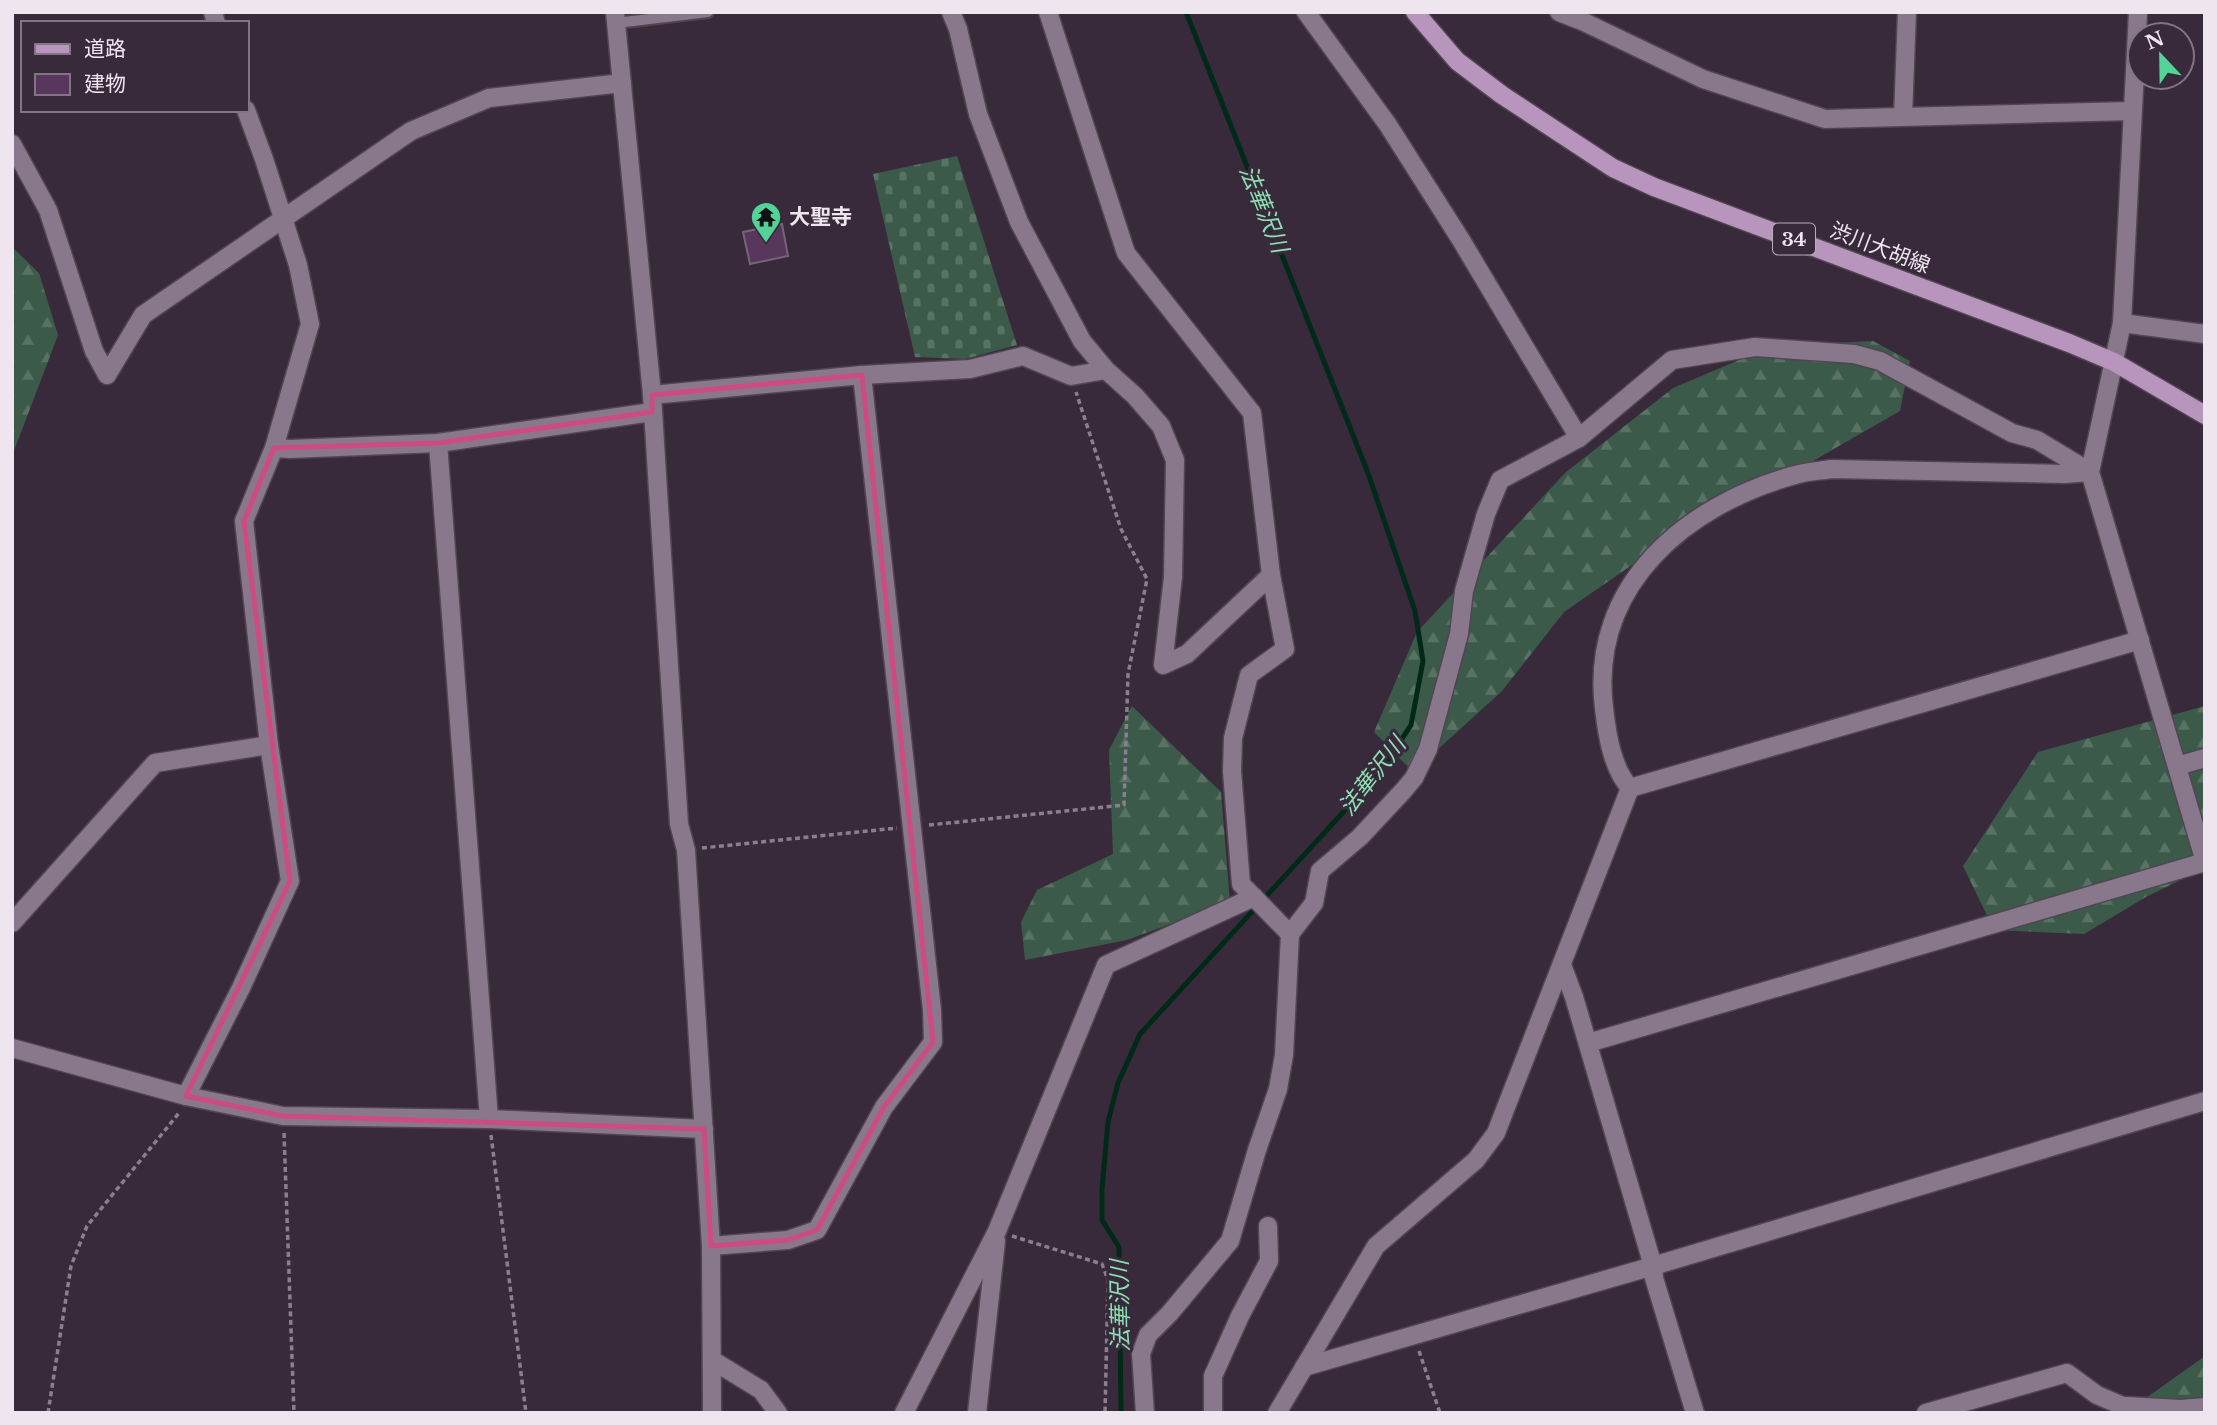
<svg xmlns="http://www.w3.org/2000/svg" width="2217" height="1425" font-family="'Libre Baskerville','Noto Sans JP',serif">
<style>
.forest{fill:url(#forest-firs)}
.cemetery{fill:url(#cemetery-stones)}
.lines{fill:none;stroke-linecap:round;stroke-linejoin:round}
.stream{stroke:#002a17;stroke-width:5}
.building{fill:#58375c;stroke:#756577;stroke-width:2}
.service-casing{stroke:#514552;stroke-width:14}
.minor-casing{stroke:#514552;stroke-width:21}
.tertiary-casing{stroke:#514552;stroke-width:21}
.primary-casing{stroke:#514552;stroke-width:21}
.path{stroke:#8b7f8d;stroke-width:3.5;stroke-dasharray:5 3.5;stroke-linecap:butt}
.service{stroke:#89788b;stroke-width:10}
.minor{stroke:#89788b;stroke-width:18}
.tertiary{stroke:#89788b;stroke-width:18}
.primary{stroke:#b895bd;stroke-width:18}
.marked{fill:none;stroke:#cd4b80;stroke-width:5;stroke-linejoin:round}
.labels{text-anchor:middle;stroke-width:6;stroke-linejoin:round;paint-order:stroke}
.shield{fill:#392a3b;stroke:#b8adb9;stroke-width:2}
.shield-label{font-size:19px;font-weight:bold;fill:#eee5ef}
.poi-label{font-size:21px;font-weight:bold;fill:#eee5ef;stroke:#392a3b;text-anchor:start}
.street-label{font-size:21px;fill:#eee5ef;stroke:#392a3b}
.water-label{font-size:23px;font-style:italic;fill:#8bdfb2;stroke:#392a3b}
</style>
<defs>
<pattern id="forest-firs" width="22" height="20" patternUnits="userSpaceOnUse" patternTransform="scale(1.75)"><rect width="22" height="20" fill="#3b5a49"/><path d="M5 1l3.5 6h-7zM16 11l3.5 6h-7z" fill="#587264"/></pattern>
<pattern id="cemetery-stones" width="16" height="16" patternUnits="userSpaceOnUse" patternTransform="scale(1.75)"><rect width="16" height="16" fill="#3b5a49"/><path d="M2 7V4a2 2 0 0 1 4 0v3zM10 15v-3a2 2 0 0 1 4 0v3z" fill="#587264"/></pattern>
</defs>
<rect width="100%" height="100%" fill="#392a3b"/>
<!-- forest -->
<g class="forest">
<path d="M12,247L39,273L58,335L12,456Z"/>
<path d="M1873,341L1910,361L1900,411L1632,565L1564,612L1502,691L1413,772L1374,732L1417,632L1565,473L1673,388L1772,346Z"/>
<path d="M1132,706L1221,792L1230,902L1127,940L1025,960L1021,922L1037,890L1113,854L1109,750Z"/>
<path d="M2205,706V868L2146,897L2084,934L1994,930L1963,866L2038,752Z"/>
<path d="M2205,1356V1413H2125Z"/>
</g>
<!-- cemetery -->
<path class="cemetery" d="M957,156L1017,345L965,359L915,357L873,174Z"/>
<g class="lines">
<!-- stream -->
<path class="stream" d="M1121,1413L1119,1247L1102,1220V1189L1108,1122L1118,1083L1140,1034L1380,772L1411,725L1423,661L1415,611L1368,473L1186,12"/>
</g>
<!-- building -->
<path class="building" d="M782,224L788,256L750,264L743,232Z"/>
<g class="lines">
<!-- service casing -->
<g class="service-casing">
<path id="service" d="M616,23L708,12"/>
</g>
<!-- minor casing -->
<g class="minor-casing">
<g id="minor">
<path d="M213,12L216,23"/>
<path d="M951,12L958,29L978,114L1019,222L1082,341L1106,370L1135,396L1161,426L1175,460L1173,577L1163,665L1187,654L1271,575"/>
<path d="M1048,12L1126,253L1252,413L1271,575L1285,649L1249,675L1233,738L1232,771L1241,884L1290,934"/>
<path d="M1306,12L1388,125L1461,240L1579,438"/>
<path d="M1559,12L1582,21L1703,79L1825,119L2132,111"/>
<path d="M2138,12L2122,323L2090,472L2205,862"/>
<path d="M1903,116L1907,12"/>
<path d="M12,144L48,210L94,351L107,375L143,315L411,131L489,98L622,83"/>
<path d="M2122,323L2205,334"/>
<path d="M652,395L862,375L970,369L1023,356L1071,376L1106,370"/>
<path d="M438,443L489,1119"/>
<path d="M274,448L290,449L438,443L652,412"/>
<path d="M2177,766L2205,758"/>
<path d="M1630,788C1612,768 1607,734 1604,708C1589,585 1686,505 1795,475C1807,471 1820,471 1832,469L2064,474L2090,472"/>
<path d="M1630,788L2140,640"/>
<path d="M12,923L155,763L269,745"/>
<path d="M1562,965L1574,997L1653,1266L1654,1278L1695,1413"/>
<path d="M1588,1043L2205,862"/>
<path d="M12,1048L186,1096L283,1116L489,1119L704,1129"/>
<path d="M186,1096L241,988L290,881L269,745L244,521L274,448L310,324L298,265L264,159L246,110"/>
<path d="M711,1246L788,1240L817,1230L884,1107L933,1042L932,1010L862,375"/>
<path d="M1304,1367L1653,1266L2205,1101"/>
<path d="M2126,1406L2181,1409L2205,1407"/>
<path d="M904,1413L997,1231L1106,965L1254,897"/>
<path d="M977,1413L996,1241"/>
<path d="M1145,1413L1141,1354L1148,1335L1170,1313L1230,1241L1257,1150L1278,1089L1284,1055L1290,934L1314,903L1320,871L1360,837L1403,791L1414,778L1428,749L1459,634L1464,591L1486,514L1500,480L1579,438L1672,360L1755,347L1854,354L1880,361L2012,433L2037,440L2090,472"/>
<path d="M1213,1413V1376L1240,1316L1269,1261L1268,1226"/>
<path d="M1277,1413L1376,1246L1476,1160L1496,1133L1630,788"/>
<path d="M1926,1413L2067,1373L2097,1395L2139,1413"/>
</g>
</g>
<!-- tertiary casing -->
<g class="tertiary-casing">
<g id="tertiary">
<path d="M615,12L652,395L679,824L686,850L711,1246L712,1413"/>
<path d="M712,1360L761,1390L778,1413"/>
</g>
</g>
<!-- primary casing -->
<g class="primary-casing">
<path id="primary" d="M1415,12L1457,61L1502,95L1613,168L1654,187L2069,343L2114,362L2205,415"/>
</g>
<!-- path -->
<g class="path">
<path d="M929,825L1124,805L1128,674L1147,579L1121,529L1076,392"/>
<path d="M702,848L897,828"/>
<path d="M284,1133L294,1413"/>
<path d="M491,1135L526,1413"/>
<path d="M1012,1236L1102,1264L1108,1280L1105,1413"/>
<path d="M1419,1351L1440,1413"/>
<path d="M48,1413L71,1266L87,1226L179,1113"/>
</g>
<!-- service -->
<use href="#service" class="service"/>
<!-- minor -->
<use href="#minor" class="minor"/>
<!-- tertiary -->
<use href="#tertiary" class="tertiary"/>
<!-- primary -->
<use href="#primary" class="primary"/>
</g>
<!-- marked area -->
<path class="marked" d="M862,375L933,1042L884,1107L817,1230L788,1240L711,1246L704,1129L283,1116L186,1096L290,881L244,521L274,448L438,443L652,412V395Z"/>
<!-- icons -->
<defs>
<g id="temple-pin" transform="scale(1.575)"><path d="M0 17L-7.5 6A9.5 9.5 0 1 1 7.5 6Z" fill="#52d397" stroke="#392a3b"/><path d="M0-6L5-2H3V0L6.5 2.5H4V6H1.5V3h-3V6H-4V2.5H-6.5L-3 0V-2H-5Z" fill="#111"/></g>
</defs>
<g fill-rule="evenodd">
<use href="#temple-pin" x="766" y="217"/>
</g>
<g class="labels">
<!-- shield labels -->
<rect class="shield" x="1773" y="223.5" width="42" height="31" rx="5"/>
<g class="shield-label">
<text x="1794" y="246">34</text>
</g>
<!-- poi labels -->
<g class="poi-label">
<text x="789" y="224">大聖寺</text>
</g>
<!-- street labels -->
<g class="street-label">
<text transform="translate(1880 248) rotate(21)" y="7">渋川大胡線</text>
</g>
<!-- water labels -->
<g class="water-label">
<text transform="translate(1264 209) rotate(68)" y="8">法華沢川</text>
<text transform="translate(1372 776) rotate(-52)" y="8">法華沢川</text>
<text transform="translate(1120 1306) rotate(-91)" y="8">法華沢川</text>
</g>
</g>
<!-- border -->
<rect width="2217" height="1425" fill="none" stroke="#eee5ef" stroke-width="28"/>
<!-- legend -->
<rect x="21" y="21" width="228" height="91" fill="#392a3b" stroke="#817583" stroke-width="2"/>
<rect x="35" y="44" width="35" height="10" fill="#b895bd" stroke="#817583" stroke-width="2"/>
<text x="84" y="56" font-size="21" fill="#eee5ef">道路</text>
<rect x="35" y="74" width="35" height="21" fill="#58375c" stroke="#817583" stroke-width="2"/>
<text x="84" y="91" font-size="21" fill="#eee5ef">建物</text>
<!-- north arrow -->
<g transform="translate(2161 56) rotate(338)"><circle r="33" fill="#392a3b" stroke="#817583" stroke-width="2"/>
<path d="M0-5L12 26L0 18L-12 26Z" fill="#52d397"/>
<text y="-10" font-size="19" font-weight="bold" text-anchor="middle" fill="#eee5ef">N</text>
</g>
</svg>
